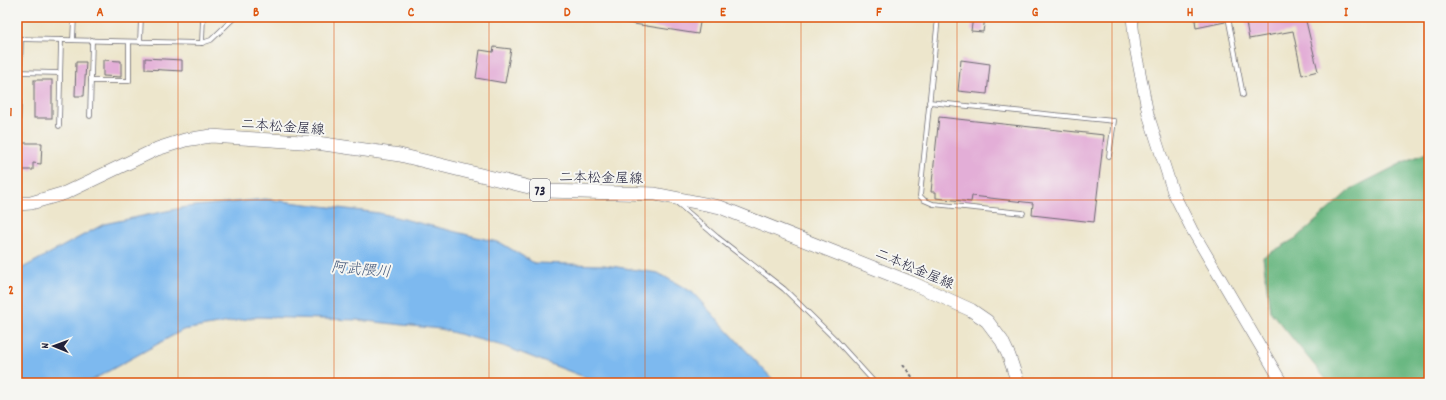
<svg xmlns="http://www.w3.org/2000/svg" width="1446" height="400" font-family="Dekko,'Klee One',sans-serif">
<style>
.forest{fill:#6ab882;stroke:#466d5e}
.water{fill:#7db9ef;stroke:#506e95}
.building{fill:#e3aed7}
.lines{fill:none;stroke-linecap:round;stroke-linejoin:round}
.service-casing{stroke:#69676e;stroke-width:5.5}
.tertiary-casing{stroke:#69676e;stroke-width:12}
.primary-casing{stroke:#69676e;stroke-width:14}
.path{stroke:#69676e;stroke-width:2;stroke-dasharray:3 3;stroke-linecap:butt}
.service{stroke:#fff;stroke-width:4}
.tertiary{stroke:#fff;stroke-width:11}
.primary{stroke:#fff;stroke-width:13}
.grid{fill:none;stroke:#de560e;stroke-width:1;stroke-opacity:0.55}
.labels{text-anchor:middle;stroke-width:4;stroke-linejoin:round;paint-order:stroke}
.shield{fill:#f6f6f2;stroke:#626272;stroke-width:1}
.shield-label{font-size:13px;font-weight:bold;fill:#22223b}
.street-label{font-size:14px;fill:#22223b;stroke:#f6f6f2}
.water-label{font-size:15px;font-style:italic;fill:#42577a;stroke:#f6f6f2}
.neatline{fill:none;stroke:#de560e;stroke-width:1.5}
.grid-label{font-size:13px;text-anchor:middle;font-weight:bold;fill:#de560e}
</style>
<rect width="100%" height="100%" fill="#f6f6f2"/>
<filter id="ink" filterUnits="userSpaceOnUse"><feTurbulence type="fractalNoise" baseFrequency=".025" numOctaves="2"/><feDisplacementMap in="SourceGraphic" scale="8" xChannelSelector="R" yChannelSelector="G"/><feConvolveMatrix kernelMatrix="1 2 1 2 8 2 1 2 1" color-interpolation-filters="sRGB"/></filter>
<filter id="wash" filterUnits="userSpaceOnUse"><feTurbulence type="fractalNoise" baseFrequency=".012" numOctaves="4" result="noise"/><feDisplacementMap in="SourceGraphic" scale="16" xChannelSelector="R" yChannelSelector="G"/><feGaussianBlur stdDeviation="0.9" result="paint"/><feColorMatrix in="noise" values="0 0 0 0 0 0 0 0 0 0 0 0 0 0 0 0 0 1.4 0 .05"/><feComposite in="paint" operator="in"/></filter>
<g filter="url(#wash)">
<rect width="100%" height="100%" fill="#ede6cc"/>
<!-- forest -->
<path class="forest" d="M1429,152V383H1329L1270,311L1263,257L1298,237L1351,189L1406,161Z"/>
<!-- water -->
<path class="water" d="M265,199L379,213L501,243L534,263L604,265L658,273L692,292L776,383H600L503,346L440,329L357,320L258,317L183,330L87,383H17V271L104,224L186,207Z"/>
<g id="blocks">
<!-- building -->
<g class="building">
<path d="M621,17H701L698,34L621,22Z"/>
<path d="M973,17H985L983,32L971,31Z"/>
<path d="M1209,17H1225V22L1196,28L1195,20Z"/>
<path d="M1245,17H1305L1318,71L1302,75L1293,31L1249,39Z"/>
<path d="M494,47L511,49L505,83L476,78L480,50L493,52Z"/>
<path d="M145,58L182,60V71L145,69Z"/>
<path d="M103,60L121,61V77L103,76Z"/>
<path d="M961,60L990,64L987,94L958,91Z"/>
<path d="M76,62H86L84,96H75Z"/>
<rect x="34" y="80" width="18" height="38"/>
<path d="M939,117L1104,135L1094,222L1032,215L1033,203L972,196L971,202L936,198V192H931Z"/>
<path d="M20,143H42L41,164L33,163V170H20Z"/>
</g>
</g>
</g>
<g filter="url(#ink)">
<use href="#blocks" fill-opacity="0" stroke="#69676e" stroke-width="1"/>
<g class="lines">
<!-- service casing -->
<g class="service-casing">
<g id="service">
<path d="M938,17L920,196L924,200L933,204L1023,213"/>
<path d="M1228,17L1243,95"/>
<path d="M17,39L202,43L203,17"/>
<path d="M73,40L74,17"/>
<path d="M140,42L141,17"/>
<path d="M202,43L211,40L235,17"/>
<path d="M17,72L60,73"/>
<path d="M91,81H129V42"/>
<path d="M929,102L1114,121L1109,156"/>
<path d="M90,116L92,40"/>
<path d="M59,126L61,40"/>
<path d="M18,129L21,39"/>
<path d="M675,201L717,237L784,289L836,340L875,383"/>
</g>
</g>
<!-- tertiary casing -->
<g class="tertiary-casing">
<path id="tertiary" d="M1132,17L1135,47L1148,114L1173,192L1192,230L1282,383"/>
</g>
<!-- primary casing -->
<g class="primary-casing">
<path id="primary" d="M17,204L31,203L65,193L157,149L185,140L211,136L317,143L400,155L545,191L655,194L720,207L912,283L971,310L987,321L1002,341L1009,356L1018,383"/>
</g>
<!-- path -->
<path class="path" d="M903,365L917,383"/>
<!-- service -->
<use href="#service" class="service"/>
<!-- tertiary -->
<use href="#tertiary" class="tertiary"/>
<!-- primary -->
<use href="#primary" class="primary"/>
</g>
</g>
<!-- grid -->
<path class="grid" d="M178,17V383M334,17V383M489,17V383M645,17V383M801,17V383M957,17V383M1112,17V383M1268,17V383M17,200H1429"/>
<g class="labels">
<!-- shield labels -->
<rect class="shield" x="530" y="179" width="20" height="22" rx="3"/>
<g class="shield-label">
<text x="540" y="195">73</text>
</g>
<!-- street labels -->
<g class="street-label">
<text transform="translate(283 126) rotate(4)" y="5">二本松金屋線</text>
<text transform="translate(601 177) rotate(1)" y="5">二本松金屋線</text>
<text transform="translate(915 268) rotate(23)" y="5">二本松金屋線</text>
</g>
<!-- water labels -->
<g class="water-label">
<text transform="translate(361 269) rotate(5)" y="5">阿武隈川</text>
</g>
</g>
<!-- margin -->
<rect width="1446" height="400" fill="none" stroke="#f6f6f2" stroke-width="44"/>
<!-- north arrow -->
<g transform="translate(54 346) rotate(271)" stroke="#f6f6f2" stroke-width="3" paint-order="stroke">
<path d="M0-3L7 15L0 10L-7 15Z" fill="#22223b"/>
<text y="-6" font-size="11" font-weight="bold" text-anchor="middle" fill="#22223b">N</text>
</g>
<rect x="22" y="22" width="1402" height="356" class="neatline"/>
<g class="grid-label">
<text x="100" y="16">A</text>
<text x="256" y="16">B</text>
<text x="411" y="16">C</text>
<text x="567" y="16">D</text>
<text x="723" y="16">E</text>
<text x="879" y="16">F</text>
<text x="1035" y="16">G</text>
<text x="1190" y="16">H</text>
<text x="1346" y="16">I</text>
<text x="11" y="116">1</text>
<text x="11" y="294">2</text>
</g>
</svg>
